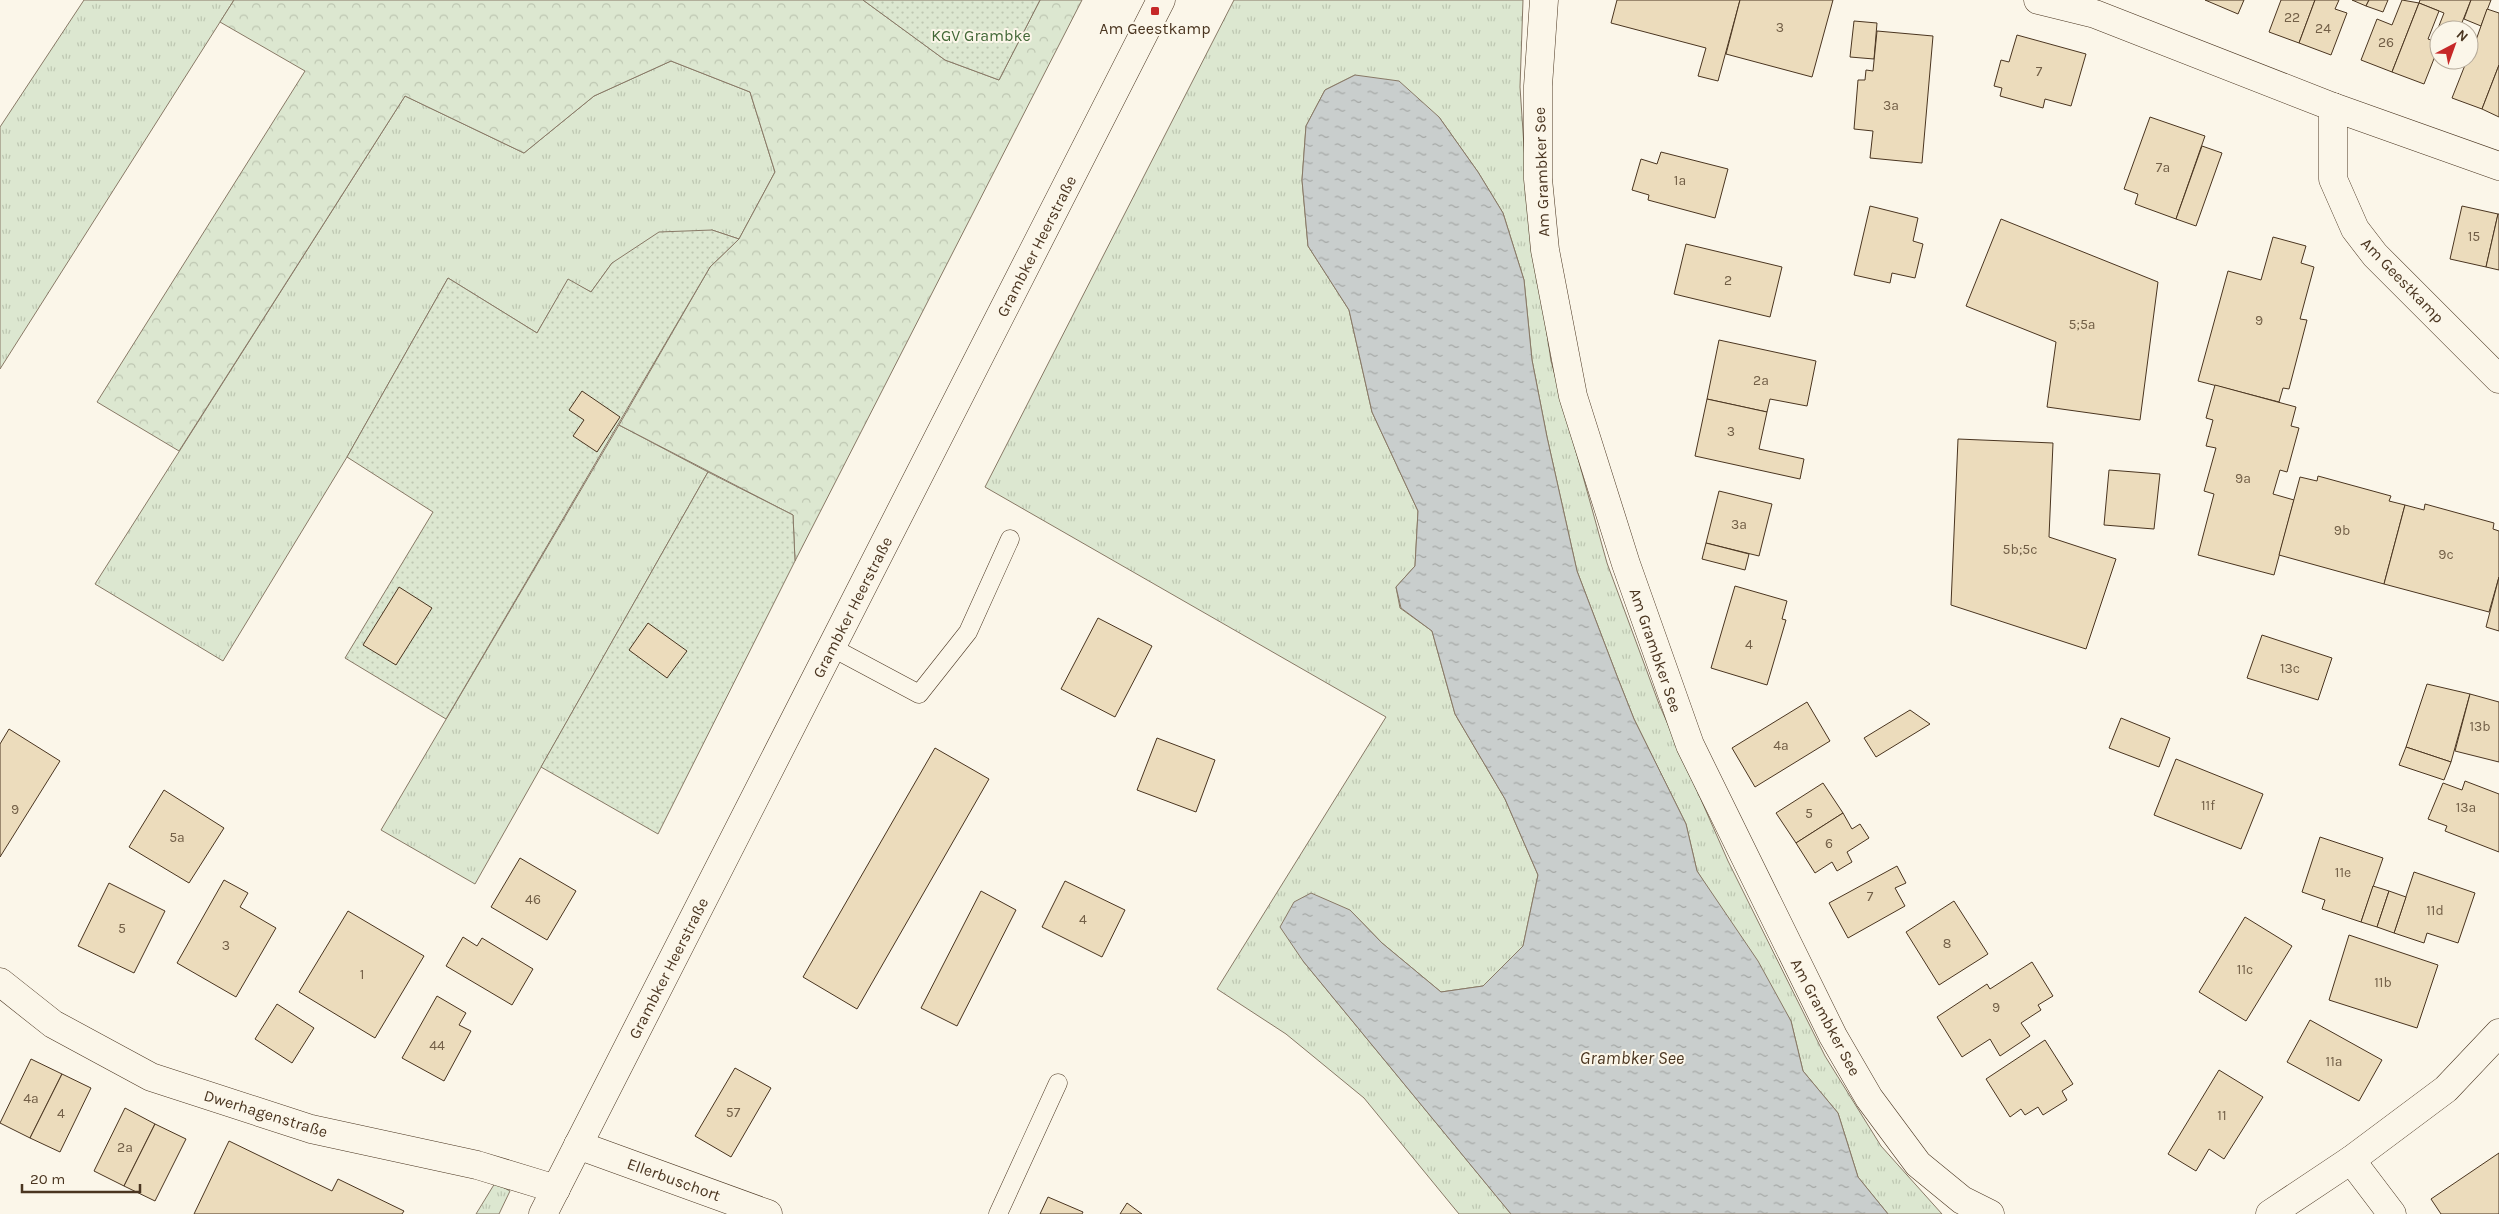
<svg xmlns="http://www.w3.org/2000/svg" width="2499" height="1214" font-family="Karla,sans-serif">
<style>
.grass{fill:url(#grass-tufts);stroke:#887966}
.forest{fill:url(#forest-crowns);stroke:#887966}
.garden{fill:url(#garden-dots);stroke:#887966}
.water{fill:url(#water-ripples);stroke:#887966}
.building{fill:#ecdcbc;stroke:#4a3520}
.lines{fill:none;stroke-linecap:round;stroke-linejoin:round}
.service-casing{stroke:#4a3520;stroke-width:19}
.minor-casing{stroke:#4a3520;stroke-width:29}
.secondary-casing{stroke:#4a3520;stroke-width:29}
.service{stroke:#fbf6e9;stroke-width:18}
.minor{stroke:#fbf6e9;stroke-width:28}
.secondary{stroke:#fbf6e9;stroke-width:28}
.poi-dot{fill:#c62828;stroke:#fbf6e9;stroke-width:2}
.labels{text-anchor:middle;stroke-width:4;stroke-linejoin:round;paint-order:stroke}
.number-label{font-size:14px;fill:#725f47}
.poi-label{font-size:16px;fill:#4a3520;stroke:#fbf6e9}
.park-label{font-size:16px;fill:#436837;stroke:#fbf6e9}
.street-label{font-size:16px;fill:#4a3520;stroke:#fbf6e9}
.water-label{font-size:18px;font-style:italic;fill:#4a3520;stroke:#fbf6e9}
</style>
<defs>
<pattern id="grass-tufts" width="24" height="20" patternUnits="userSpaceOnUse" patternTransform="scale(1.25)"><rect width="24" height="20" fill="#dce7d0"/><path d="M3 7l-1-3M5 7V3M7 7l1-3M15 17l-1-3M17 17v-4M19 17l1-3" fill="none" stroke="#bec7b2"/></pattern>
<pattern id="forest-crowns" width="20" height="18" patternUnits="userSpaceOnUse" patternTransform="scale(1.25)"><rect width="20" height="18" fill="#dce7d0"/><path d="M2 6a3 3 0 1 1 6 0M12 15a3 3 0 1 1 6 0" fill="none" stroke="#bec7b2"/></pattern>
<pattern id="garden-dots" width="8" height="8" patternUnits="userSpaceOnUse" patternTransform="scale(1.25)"><rect width="8" height="8" fill="#dce7d0"/><path d="M2 2h.1M6 6h.1" fill="none" stroke="#bec7b2" stroke-width="1.8" stroke-linecap="round"/></pattern>
<pattern id="water-ripples" width="26" height="14" patternUnits="userSpaceOnUse" patternTransform="scale(1.25)"><rect width="26" height="14" fill="#c9cecd"/><path d="M2 4q2-2 4 0t4 0M15 11q2-2 4 0t4 0" fill="none" stroke="#a5a8a6"/></pattern>
</defs>
<rect width="100%" height="100%" fill="#fbf6e9"/>
<!-- grass -->
<g class="grass">
<path d="M84,0H234L0,369V127Z"/>
<path d="M1234,0H1523L1520,87L1528,205L1551,361L1607,563L1659,704L1728,861L1825,1056L1881,1146L1942,1214H1888L1858,1177L1838,1113L1803,1071L1791,1021L1697,871L1686,824L1634,719L1617,676L1577,571L1547,437L1532,360L1524,280L1503,213L1478,172L1439,117L1355,75L1325,90L1306,126L1302,180L1308,246L1349,310L1372,412L1418,511L1415,566L1396,587L1400,608L1432,631L1455,714L1505,799L1538,875L1523,946L1483,986L1441,992L1382,943L1350,910L1303,961L1511,1214H1459L1364,1098L1286,1034L1217,989L1386,717L985,487Z"/>
<path d="M671,61L750,92L775,172L739,239L712,230L612,263L591,292L568,280L537,333L448,278L347,457L223,661L95,584L405,96L524,153L594,96Z"/>
<path d="M619,425L708,472L475,884L381,830Z"/>
<path d="M495,1183L510,1191L499,1214H476Z"/>
</g>
<!-- forest -->
<path class="forest" d="M234,0H863L945,60L999,80L1040,0H1082L795,561L793,515L619,425L710,267L739,239L775,172L750,92L671,61L594,96L524,153L405,96L179,451L97,402L305,71L220,22Z"/>
<!-- garden -->
<g class="garden">
<path d="M863,0H1040L999,80L945,60Z"/>
<path d="M712,230L739,239L710,267L446,719L345,658L433,512L347,457L448,278L537,333L568,279L591,292L612,263L659,232Z"/>
<path d="M708,472L793,515L795,561L658,834L541,767Z"/>
</g>
<!-- water -->
<path class="water" d="M1355,75L1399,81L1439,117L1478,172L1503,213L1524,280L1532,360L1547,437L1577,571L1617,676L1634,719L1686,824L1697,871L1758,961L1791,1021L1803,1071L1838,1113L1858,1177L1888,1214H1511L1303,961L1280,927L1294,902L1311,893L1350,910L1382,943L1441,992L1483,986L1523,946L1538,875L1505,799L1455,714L1432,631L1401,608L1396,587L1415,566L1418,511L1372,412L1349,310L1308,246L1302,180L1306,126L1325,90Z"/>
<!-- building -->
<g class="building">
<path d="M1617,0H1740L1718,81L1698,76L1706,48L1611,23Z"/>
<path d="M1740,0H1833L1812,77L1726,54Z"/>
<path d="M2205,0H2244L2238,14Z"/>
<path d="M2281,0H2315L2299,43L2269,32Z"/>
<path d="M2315,0H2339L2335,9L2347,13L2331,55L2299,43Z"/>
<path d="M2352,0H2369L2366,6Z"/>
<path d="M2369,0H2388L2383,12L2366,6Z"/>
<path d="M2402,0L2419,3L2392,72L2361,60L2377,19L2392,25Z"/>
<path d="M2420,0H2471L2459,30H2439V38L2435,36L2444,13L2419,3Z"/>
<path d="M2471,0H2491L2481,26L2464,19Z"/>
<path d="M2419,3L2439,11L2428,39L2439,43V46L2424,84L2392,72Z"/>
<path d="M2487,9L2499,13V65L2482,109L2452,98L2467,60H2469Z"/>
<path d="M1854,21L1877,23L1874,59L1850,57Z"/>
<path d="M1877,31L1933,36L1922,163L1870,158L1873,131L1854,129L1858,80H1865L1866,70L1873,71Z"/>
<path d="M2017,35L2086,54L2071,106L2045,99L2043,108L2000,96L2002,88L1994,86L2001,60L2009,62Z"/>
<path d="M2499,65V117L2482,109Z"/>
<path d="M2150,117L2205,136L2176,219L2135,204L2138,194L2124,189Z"/>
<path d="M2202,146L2222,153L2196,226L2176,219Z"/>
<path d="M1661,152L1728,169L1715,218L1648,200L1649,195L1632,190L1641,159L1657,164Z"/>
<path d="M1870,206L1918,218L1913,241L1923,244L1915,278L1892,273L1890,283L1854,275Z"/>
<path d="M2462,206L2498,214L2486,267L2450,259Z"/>
<path d="M2498,214H2499V270L2486,267Z"/>
<path d="M2001,219L2158,282L2140,420L2047,407L2056,342L1966,306Z"/>
<path d="M2273,237L2306,246L2301,263L2314,267L2300,319L2307,320L2289,389L2283,388L2279,402L2198,381L2228,271L2261,280Z"/>
<path d="M1686,244L1782,267L1770,317L1674,294Z"/>
<path d="M1719,340L1816,361L1807,406L1770,399L1767,412L1707,399Z"/>
<path d="M2215,385L2296,407L2291,426L2299,428L2287,472L2280,470L2273,494L2294,500L2274,575L2198,555L2214,494L2204,491L2216,448L2206,446L2213,420L2206,418Z"/>
<path d="M582,391L620,417L597,452L573,436L584,420L569,410Z"/>
<path d="M1707,399L1767,412L1759,449L1804,459L1800,479L1695,456Z"/>
<path d="M1958,439L2053,443L2049,537L2116,559L2086,649L1951,605Z"/>
<path d="M2109,470L2160,474L2154,529L2104,525Z"/>
<path d="M2318,476L2391,496L2389,501L2405,505L2384,584L2279,555L2300,477L2317,481Z"/>
<path d="M1719,491L1772,504L1759,556L1706,543Z"/>
<path d="M2425,504L2494,523L2493,529L2499,531V577L2489,612L2384,584L2405,505L2424,510Z"/>
<path d="M1706,543L1749,554L1745,570L1702,559Z"/>
<path d="M2499,577V631L2486,627Z"/>
<path d="M1735,586L1787,601L1782,619L1786,620L1767,685L1711,668Z"/>
<path d="M399,587L432,608L396,665L363,645Z"/>
<path d="M1098,618L1152,646L1115,717L1061,689Z"/>
<path d="M648,623L687,651L667,678L629,650Z"/>
<path d="M2262,635L2332,658L2318,700L2247,678Z"/>
<path d="M2427,684L2470,694L2451,762L2406,747Z"/>
<path d="M2470,694L2499,702V762L2455,751Z"/>
<path d="M1807,702L1830,741L1755,787L1732,748Z"/>
<path d="M1910,710L1930,724L1876,757L1864,738Z"/>
<path d="M2121,718L2170,738L2159,767L2109,748Z"/>
<path d="M9,729L60,761L0,857V744Z"/>
<path d="M1157,738L1215,760L1196,812L1137,790Z"/>
<path d="M2406,747L2451,762L2444,780L2399,765Z"/>
<path d="M935,748L989,779L857,1009L803,977Z"/>
<path d="M2176,759L2263,794L2241,849L2154,815Z"/>
<path d="M2465,781L2499,794V852L2445,831L2447,826L2428,819L2443,783L2462,790Z"/>
<path d="M1823,783L1843,813L1796,843L1776,813Z"/>
<path d="M164,790L224,828L189,883L129,847Z"/>
<path d="M1843,813L1852,829L1860,824L1869,838L1847,852L1852,862L1837,871L1832,862L1815,873L1796,843Z"/>
<path d="M2320,837L2383,858L2361,922L2322,909L2325,900L2302,892Z"/>
<path d="M520,858L576,891L547,940L491,907Z"/>
<path d="M1897,866L1906,883L1895,888L1905,906L1848,938L1829,903Z"/>
<path d="M2414,872L2475,893L2458,943L2427,933L2424,943L2394,933Z"/>
<path d="M224,880L248,893L240,907L276,928L236,997L177,963Z"/>
<path d="M1065,881L1125,910L1102,957L1042,927Z"/>
<path d="M109,883L165,911L134,973L78,946Z"/>
<path d="M2373,886L2389,891L2377,927L2361,922Z"/>
<path d="M981,891L1016,910L957,1026L921,1008Z"/>
<path d="M2389,891L2406,897L2394,933L2377,927Z"/>
<path d="M1954,901L1988,954L1939,985L1906,932Z"/>
<path d="M348,911L424,956L375,1038L299,992Z"/>
<path d="M2245,917L2292,946L2246,1021L2199,992Z"/>
<path d="M2349,935L2438,965L2417,1028L2329,1000Z"/>
<path d="M463,937L477,946L482,938L533,969L512,1005L446,966Z"/>
<path d="M2032,962L2053,996L2038,1005L2041,1010L2021,1023L2030,1036L2000,1056L1990,1039L1962,1057L1937,1017L1987,984L1990,989Z"/>
<path d="M437,996L466,1013L459,1025L471,1031L444,1081L402,1058Z"/>
<path d="M277,1004L314,1028L292,1063L255,1039Z"/>
<path d="M2310,1020L2382,1060L2359,1101L2287,1062Z"/>
<path d="M2045,1040L2073,1084L2062,1091L2067,1100L2043,1115L2038,1107L2025,1115L2021,1109L2010,1117L1986,1079Z"/>
<path d="M31,1059L62,1074L30,1138L0,1123Z"/>
<path d="M735,1068L771,1088L731,1157L695,1136Z"/>
<path d="M2219,1070L2263,1097L2224,1159L2209,1149L2196,1171L2168,1154Z"/>
<path d="M62,1074L91,1088L60,1152L30,1138Z"/>
<path d="M125,1108L155,1124L124,1186L94,1171Z"/>
<path d="M155,1124L186,1139L155,1201L124,1186Z"/>
<path d="M229,1141L332,1191L338,1179L404,1211L402,1214H194Z"/>
<path d="M2499,1153V1214H2441L2431,1199Z"/>
<path d="M1048,1197L1083,1212L1082,1214H1040Z"/>
<path d="M1127,1203L1142,1214H1120Z"/>
</g>
<g class="lines">
<!-- service casing -->
<g class="service-casing">
<g id="service">
<path d="M831,647L919,694L968,632L1010,539"/>
<path d="M998,1214L1058,1083"/>
</g>
</g>
<!-- minor casing -->
<g class="minor-casing">
<g id="minor">
<path d="M1544,0L1538,86V179L1545,250L1573,396L1626,564L1690,745L1833,1036L1869,1098L1918,1164L1962,1200L1990,1214"/>
<path d="M2038,0L2095,14L2333,107L2499,166"/>
<path d="M2333,107V179L2355,229L2375,255L2499,379"/>
<path d="M0,982L53,1024L151,1077L311,1129L477,1165L556,1189"/>
<path d="M578,1145L768,1214"/>
<path d="M2351,1160L2392,1214"/>
<path d="M2270,1214L2351,1160L2446,1089L2499,1033"/>
</g>
</g>
<!-- secondary casing -->
<g class="secondary-casing">
<path id="secondary" d="M543,1214L1161,0"/>
</g>
<!-- service -->
<use href="#service" class="service"/>
<!-- minor -->
<use href="#minor" class="minor"/>
<!-- secondary -->
<use href="#secondary" class="secondary"/>
</g>
<!-- markers -->
<rect class="poi-dot" x="1150" y="6" width="10" height="10" rx="2.5"/>
<g class="labels">
<!-- number labels -->
<g class="number-label">
<text x="2292" y="22">22</text>
<text x="1780" y="32">3</text>
<text x="2323" y="33">24</text>
<text x="2386" y="47">26</text>
<text x="2039" y="76">7</text>
<text x="1891" y="110">3a</text>
<text x="2163" y="172">7a</text>
<text x="1680" y="185">1a</text>
<text x="2474" y="241">15</text>
<text x="1728" y="285">2</text>
<text x="2259" y="325">9</text>
<text x="2082" y="329">5;5a</text>
<text x="1761" y="385">2a</text>
<text x="1731" y="436">3</text>
<text x="2243" y="483">9a</text>
<text x="1739" y="529">3a</text>
<text x="2342" y="535">9b</text>
<text x="2020" y="554">5b;5c</text>
<text x="2446" y="559">9c</text>
<text x="1749" y="649">4</text>
<text x="2290" y="673">13c</text>
<text x="2480" y="731">13b</text>
<text x="1781" y="750">4a</text>
<text x="2208" y="810">11f</text>
<text x="2466" y="812">13a</text>
<text x="15" y="814">9</text>
<text x="1809" y="818">5</text>
<text x="177" y="842">5a</text>
<text x="1829" y="848">6</text>
<text x="2343" y="877">11e</text>
<text x="1870" y="901">7</text>
<text x="533" y="904">46</text>
<text x="2435" y="915">11d</text>
<text x="1083" y="924">4</text>
<text x="122" y="933">5</text>
<text x="1947" y="948">8</text>
<text x="226" y="950">3</text>
<text x="2245" y="974">11c</text>
<text x="362" y="979">1</text>
<text x="2383" y="987">11b</text>
<text x="1996" y="1012">9</text>
<text x="437" y="1050">44</text>
<text x="2334" y="1066">11a</text>
<text x="31" y="1103">4a</text>
<text x="733" y="1117">57</text>
<text x="61" y="1118">4</text>
<text x="2222" y="1120">11</text>
<text x="125" y="1152">2a</text>
</g>
<!-- poi labels -->
<g class="poi-label">
<text x="1155" y="34">Am Geestkamp</text>
</g>
<!-- park labels -->
<g class="park-label">
<text x="981" y="41">KGV Grambke</text>
</g>
<!-- street labels -->
<g class="street-label">
<text transform="translate(1541 172) rotate(-92)" y="6">Am Grambker See</text>
<text transform="translate(1036 246) rotate(-63)" y="6">Grambker Heerstraße</text>
<text transform="translate(2403 280) rotate(46)" y="6">Am Geestkamp</text>
<text transform="translate(852 607) rotate(-63)" y="6">Grambker Heerstraße</text>
<text transform="translate(1656 650) rotate(71)" y="6">Am Grambker See</text>
<text transform="translate(668 968) rotate(-63)" y="6">Grambker Heerstraße</text>
<text transform="translate(1826 1017) rotate(62)" y="6">Am Grambker See</text>
<text transform="translate(266 1113) rotate(17)" y="6">Dwerhagenstraße</text>
<text transform="translate(674 1179) rotate(20)" y="6">Ellerbuschort</text>
</g>
<!-- water labels -->
<g class="water-label">
<text x="1632" y="1064">Grambker See</text>
</g>
</g>
<!-- north arrow -->
<g transform="translate(2454 45) rotate(41)"><circle r="24" fill="#fbf6e9" stroke="#b4a999"/>
<path d="M0-4L9 19L0 12L-9 19Z" fill="#c62828"/>
<text y="-8" font-size="14" font-weight="bold" text-anchor="middle" fill="#4a3520">N</text>
</g>
<!-- scale -->
<path d="M22 1184v8h118v-8" fill="none" stroke="#4a3520" stroke-width="2.5"/>
<text x="30" y="1184" font-size="15" fill="#4a3520" stroke="#fbf6e9" stroke-width="4" paint-order="stroke">20 m</text>
</svg>
